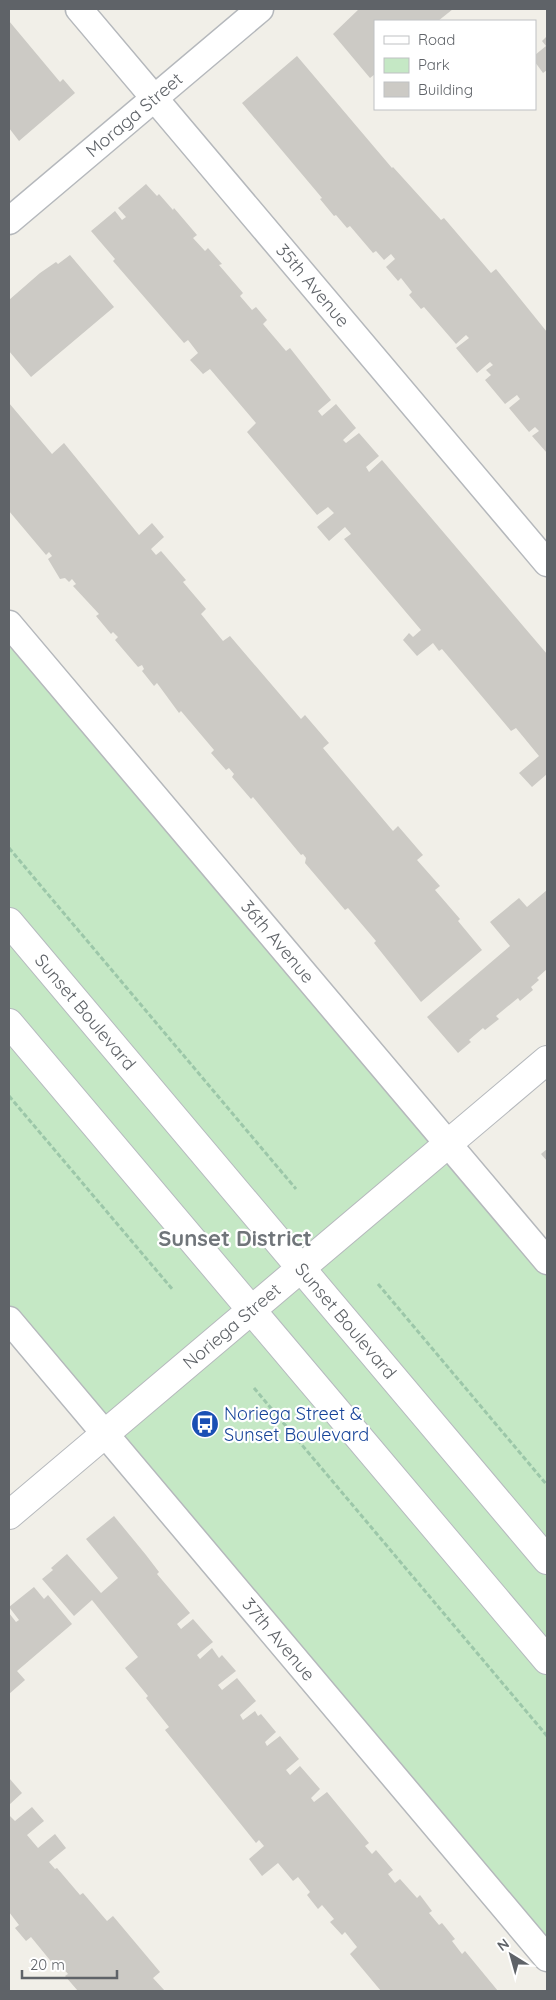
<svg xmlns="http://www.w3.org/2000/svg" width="556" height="2000" font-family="Quicksand,sans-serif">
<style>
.green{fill:#c5e8c5}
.building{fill:#cccac5}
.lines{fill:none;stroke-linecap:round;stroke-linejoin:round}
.minor-casing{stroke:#b5b8bc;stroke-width:29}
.tertiary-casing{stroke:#b5b8bc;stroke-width:30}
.secondary-casing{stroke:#b6babf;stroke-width:30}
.path{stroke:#9cc7a9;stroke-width:3;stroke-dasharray:5 2.5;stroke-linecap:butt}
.minor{stroke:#fff;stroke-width:26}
.tertiary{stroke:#fff;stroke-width:28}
.secondary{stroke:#fff;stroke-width:28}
.labels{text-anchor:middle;stroke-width:4.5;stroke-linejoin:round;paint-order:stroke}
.street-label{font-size:18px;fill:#5f6368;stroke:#fff}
.transit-label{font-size:18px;fill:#164399;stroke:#fff;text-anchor:start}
.district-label{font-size:22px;font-weight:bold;fill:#70757a;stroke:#fff}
</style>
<rect width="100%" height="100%" fill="#f1efe8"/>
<!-- green -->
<path class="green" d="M9,624L547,1261V1958L9,1320Z"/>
<!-- building -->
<g class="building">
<path d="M359,9H453L438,21H375V74L370,78L333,34Z"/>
<path d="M9,21L60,82L63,79L75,93L19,141L9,128Z"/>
<path d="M547,36V70L543,73L535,62V55L546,46L542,41Z"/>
<path d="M297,56L392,168L393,167L441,220L444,218L491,273L496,269L547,332V453L532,436L539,431L535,427L529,432L509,408L520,399L517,395L505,404L485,380L491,375L486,370L493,365L490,362L477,373L456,348L469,338L466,335L456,344L424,307L421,309L409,295L412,292L401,278L398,281L386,267L395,259L391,254L384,260L376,251L373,253L350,226L347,228L336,215L334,216L320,199L322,198L242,103Z"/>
<path d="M146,184L157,196L159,194L173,210L174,208L197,235L193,238L205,251L208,248L222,264L219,265L243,293L240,296L252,310L256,307L267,320L263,324L286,351L290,348L331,400L318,411L322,416L336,404L356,428L343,440L346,443L359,433L379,456L366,467L369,472L382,460L547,654V774L532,787L519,773L539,756L516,728L511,731L442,649L439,651L433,643L417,656L403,640L409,633L413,637L421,630L344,539L351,534L345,527L329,541L317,527L334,513L328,507L317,515L247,432L256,423L210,369L203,374L190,360L198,353L188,340L184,343L113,261L115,259L91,231L115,211L122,220L126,217L118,208Z"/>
<path d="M70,255L114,307L31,377L9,351V300L40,273L56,262L58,264Z"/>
<path d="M9,403L52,454L64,443L139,535L152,523L164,537L151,549L156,555L161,551L186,580L183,582L206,609L201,614L223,641L230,636L301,719L305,715L329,743L323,748L393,831L398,826L423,855L417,860L440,886L435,890L460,919L458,921L482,950L421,1002L374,943L376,941L348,908L345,910L305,863L306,858L303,854L301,855L253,797L251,799L232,777L234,774L229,768L226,770L211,753L214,750L181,711L179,713L157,683L154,686L142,671L144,669L142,665L138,667L115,640L118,637L113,632L111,634L96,616L99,614L73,586L76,584L72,579L69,582L65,578L60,579L48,559L52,556L49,552L46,555L9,511Z"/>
<path d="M547,890V969L537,978L539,980L531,987L533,990L520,1001L518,998L496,1016L499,1019L485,1030L483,1028L469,1040L471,1042L458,1053L427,1017L510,946L490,922L519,898L527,907Z"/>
<path d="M547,1149V1161L541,1154Z"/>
<path d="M114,1516L146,1555L159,1572L157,1574L190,1613L177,1624L181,1629L193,1619L213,1642L197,1655L200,1659L212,1648L219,1658L222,1655L236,1671L218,1685L222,1690L237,1678L256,1701L240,1715L243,1720L255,1711L258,1716L261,1714L276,1732L265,1742L267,1746L280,1736L299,1759L286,1770L290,1775L300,1766L320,1789L311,1798L314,1802L327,1792L369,1843L365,1846L372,1854L376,1850L393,1870L388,1874L395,1883L400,1879L417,1898L420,1895L432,1911L429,1913L439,1925L442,1923L455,1939L452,1941L462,1954L465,1951L498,1991H381L350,1954L357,1947L345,1932L342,1935L330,1922L334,1919L322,1905L318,1909L307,1895L310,1892L298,1877L293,1881L278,1863L262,1876L249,1859L264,1846L259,1840L256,1843L165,1730L169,1727L146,1698L148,1696L125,1668L138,1657L92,1600L74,1616L42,1579L53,1570L51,1568L67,1554L101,1593L118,1578L86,1539Z"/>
<path d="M34,1587L44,1599L48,1595L72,1624L17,1671L25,1680L9,1694V1613L16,1622L19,1620L9,1607Z"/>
<path d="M9,1778L22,1793L9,1805Z"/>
<path d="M32,1807L44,1821L27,1835L38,1848L55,1834L66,1848L49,1862L55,1869L57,1868L80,1895L83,1893L107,1921L113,1916L160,1972L153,1978L165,1991H78L65,1976L68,1974L58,1962L54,1965L31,1937L26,1941L15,1928L19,1925L9,1912V1815L15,1821Z"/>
</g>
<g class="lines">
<!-- minor casing -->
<g class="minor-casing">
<g id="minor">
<path id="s1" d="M79,9L547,563"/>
<path id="s2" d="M9,221L260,9"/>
<path id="s3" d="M9,624L547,1261"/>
<path id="s4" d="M9,1320L547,1958"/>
</g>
</g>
<!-- tertiary casing -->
<g class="tertiary-casing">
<g id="tertiary">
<path id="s5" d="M9,1515L547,1060"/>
</g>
</g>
<!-- secondary casing -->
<g class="secondary-casing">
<g id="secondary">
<path id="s6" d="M9,922L547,1560"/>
<path d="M9,1023L547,1660"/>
</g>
</g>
<!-- path -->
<g class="path">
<path d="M9,848L296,1189"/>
<path d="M9,1096L173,1290"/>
<path d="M378,1284L547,1485"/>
<path d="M254,1388L547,1736"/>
</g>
<!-- minor -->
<use href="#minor" class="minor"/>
<!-- tertiary -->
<use href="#tertiary" class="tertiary"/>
<!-- secondary -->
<use href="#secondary" class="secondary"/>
</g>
<!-- icons -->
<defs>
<g id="bus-disc" transform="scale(1.4375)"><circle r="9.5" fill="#1a4fb4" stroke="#fff"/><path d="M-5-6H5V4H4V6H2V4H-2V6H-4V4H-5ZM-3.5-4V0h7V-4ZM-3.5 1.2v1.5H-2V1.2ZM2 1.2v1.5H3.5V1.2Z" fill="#fff"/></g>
</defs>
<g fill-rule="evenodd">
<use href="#bus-disc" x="205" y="1424"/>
</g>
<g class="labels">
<!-- street labels -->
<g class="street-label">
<text dy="6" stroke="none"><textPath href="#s2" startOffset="164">Moraga Street</textPath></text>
<text dy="6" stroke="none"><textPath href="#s1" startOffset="362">35th Avenue</textPath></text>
<text dy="6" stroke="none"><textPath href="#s3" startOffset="416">36th Avenue</textPath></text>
<text dy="6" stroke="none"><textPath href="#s6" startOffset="118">Sunset Boulevard</textPath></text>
<text dy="6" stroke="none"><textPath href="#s6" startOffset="522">Sunset Boulevard</textPath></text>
<text dy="6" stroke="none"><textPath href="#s5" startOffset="292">Noriega Street</textPath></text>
<text dy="6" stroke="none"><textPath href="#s4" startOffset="418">37th Avenue</textPath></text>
</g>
<!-- transit labels -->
<g class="transit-label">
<text x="224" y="1420">Noriega Street &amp;<tspan x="224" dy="21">Sunset Boulevard</tspan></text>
</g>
<!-- district labels -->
<g class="district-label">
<text x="235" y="1246">Sunset District</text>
</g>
</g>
<!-- border -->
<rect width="556" height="2000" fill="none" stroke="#5f6368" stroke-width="20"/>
<!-- legend -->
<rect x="374" y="20" width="162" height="90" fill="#ffffff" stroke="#bfc1c3"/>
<rect x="384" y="36" width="25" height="8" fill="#ffffff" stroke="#bfc1c3"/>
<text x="418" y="45" font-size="15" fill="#5f6368">Road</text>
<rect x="384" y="58" width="25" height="15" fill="#c5e8c5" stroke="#bfc1c3"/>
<text x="418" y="70" font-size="15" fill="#5f6368">Park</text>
<rect x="384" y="82" width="25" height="15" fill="#cccac5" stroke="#bfc1c3"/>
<text x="418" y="95" font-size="15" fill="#5f6368">Building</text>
<!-- north arrow -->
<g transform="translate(511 1955) rotate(323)" stroke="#ffffff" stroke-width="4" paint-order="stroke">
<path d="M0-4L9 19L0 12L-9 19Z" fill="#5f6368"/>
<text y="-8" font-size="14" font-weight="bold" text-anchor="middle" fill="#5f6368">N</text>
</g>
<!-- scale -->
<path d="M22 1970v8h95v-8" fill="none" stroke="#5f6368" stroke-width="2.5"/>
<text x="30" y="1970" font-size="15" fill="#5f6368" stroke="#ffffff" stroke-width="4" paint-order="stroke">20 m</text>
</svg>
